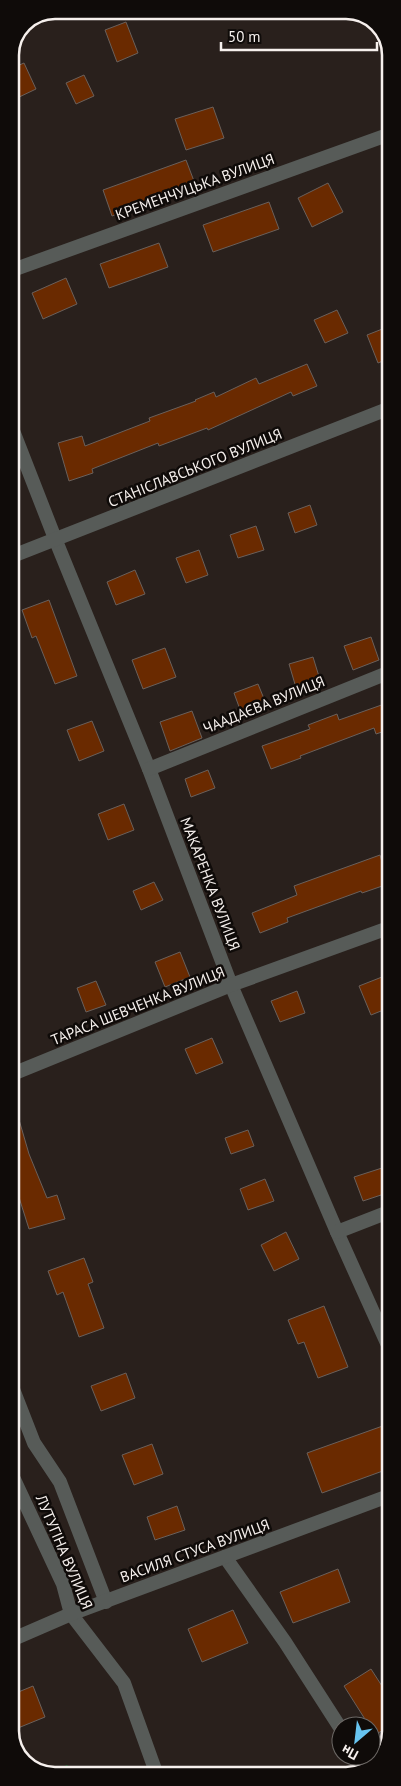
<svg xmlns="http://www.w3.org/2000/svg" width="401" height="1786" font-family="'PT Sans',sans-serif">
<style>
.forest{fill:#00621e}
.building{fill:#6a2a00;stroke:#6a605b}
.lines{fill:none;stroke-linecap:round;stroke-linejoin:round}
.minor{stroke:#575b58;stroke-width:14}
.labels{text-anchor:middle;stroke-width:5;stroke-linejoin:round;paint-order:stroke}
.street-label{font-size:15px;fill:#f6f0ed;stroke:#0f0b09}
.rim{fill:none;stroke:#f6f0ed;stroke-width:2.5}
</style>
<rect width="100%" height="100%" fill="#29201c"/>
<!-- forest -->
<path class="forest" d="M67,1765L74,1776L47,1775Z"/>
<!-- building -->
<g class="building">
<path d="M126,22L138,53L117,62L105,30Z"/>
<path d="M24,63L36,89L15,99L10,87V69Z"/>
<path d="M84,75L94,96L76,104L66,83Z"/>
<path d="M213,107L224,138L186,150L175,119Z"/>
<path d="M186,160L197,189L163,201L162,198L112,216L103,190Z"/>
<path d="M328,183L343,212L312,227L298,198Z"/>
<path d="M269,202L279,229L213,252L203,225Z"/>
<path d="M159,243L168,267L109,288L100,264Z"/>
<path d="M66,278L77,304L43,319L32,293Z"/>
<path d="M337,310L348,333L325,343L314,320Z"/>
<path d="M390,326V358L378,363L367,335Z"/>
<path d="M307,364L317,386L293,396L291,392L208,430L207,428L159,446L158,443L92,469L93,473L69,481L58,443L82,436L85,446L150,421L149,418L196,401L195,400L214,392L216,397L256,378L259,384Z"/>
<path d="M310,505L317,525L295,533L288,513Z"/>
<path d="M256,526L264,550L238,558L230,535Z"/>
<path d="M199,550L208,575L186,583L176,558Z"/>
<path d="M135,570L145,594L116,605L107,582Z"/>
<path d="M49,600L77,676L55,684L36,636L32,638L22,610Z"/>
<path d="M371,637L379,660L353,670L344,646Z"/>
<path d="M165,648L176,677L143,689L132,660Z"/>
<path d="M313,657L321,683L297,691L289,664Z"/>
<path d="M258,684L267,706L242,715L234,693Z"/>
<path d="M390,702L391,729L376,734L374,728L300,756L301,758L271,769L262,746L310,729L308,725L337,714L339,720Z"/>
<path d="M192,711L202,738L170,751L160,722Z"/>
<path d="M92,721L104,751L79,761L67,730Z"/>
<path d="M208,770L215,788L191,797L185,779Z"/>
<path d="M124,804L134,830L108,840L98,814Z"/>
<path d="M380,855L382,862L391,859V883L362,893L361,891L287,918L288,922L260,933L252,913L297,895L294,886Z"/>
<path d="M154,882L163,900L141,910L133,891Z"/>
<path d="M180,952L190,977L165,987L155,962Z"/>
<path d="M382,977L391,998V1007L371,1015L359,986Z"/>
<path d="M96,981L106,1005L86,1012L77,988Z"/>
<path d="M297,991L305,1013L280,1022L271,1001Z"/>
<path d="M212,1038L223,1063L196,1074L185,1049Z"/>
<path d="M11,1106H15L29,1154L47,1198L57,1195L65,1219L29,1229L17,1191L11,1194Z"/>
<path d="M248,1130L254,1146L231,1154L225,1138Z"/>
<path d="M382,1168L390,1192L363,1201L354,1177Z"/>
<path d="M265,1179L274,1201L248,1210L240,1189Z"/>
<path d="M286,1232L299,1259L274,1271L261,1245Z"/>
<path d="M84,1258L93,1282L88,1284L104,1328L79,1337L63,1292L57,1295L48,1271Z"/>
<path d="M324,1306L348,1367L318,1378L304,1342L298,1344L288,1320Z"/>
<path d="M126,1373L135,1398L101,1411L91,1386Z"/>
<path d="M391,1423V1468L322,1493L307,1453Z"/>
<path d="M152,1444L163,1474L134,1485L122,1455Z"/>
<path d="M177,1506L185,1530L155,1540L147,1517Z"/>
<path d="M338,1569L350,1602L293,1623L280,1592Z"/>
<path d="M233,1610L248,1643L202,1662L188,1629Z"/>
<path d="M371,1669L391,1700V1725L375,1735L344,1686Z"/>
<path d="M33,1686L45,1717L18,1728L11,1710V1695Z"/>
</g>
<g class="lines">
<!-- minor -->
<g class="minor">
<path d="M10,271L390,134"/>
<path d="M10,423L56,541L149,769L231,985L337,1232L391,1352"/>
<path d="M10,557L390,408"/>
<path d="M149,769L390,672"/>
<path d="M10,1075L231,985L391,927"/>
<path d="M337,1232L391,1211"/>
<path d="M11,1384L34,1443L60,1482L106,1602"/>
<path d="M11,1473L63,1584L71,1614L124,1683L157,1775"/>
<path d="M225,1557L285,1642L341,1729"/>
<path d="M11,1640L71,1614L391,1495"/>
<path d="M359,1756L367,1768"/>
</g>
</g>
<g class="labels">
<!-- street labels -->
<g class="street-label">
<text transform="translate(195 187) rotate(-20)" y="5">КРЕМЕНЧУЦЬКА ВУЛИЦЯ</text>
<text transform="translate(195 468) rotate(-22)" y="5">СТАНІСЛАВСЬКОГО ВУЛИЦЯ</text>
<text transform="translate(264 705) rotate(-22)" y="5">ЧААДАЄВА ВУЛИЦЯ</text>
<text transform="translate(210 884) rotate(69)" y="5">МАКАРЕНКА ВУЛИЦЯ</text>
<text transform="translate(138 1006) rotate(-22)" y="5">ТАРАСА ШЕВЧЕНКА ВУЛИЦЯ</text>
<text transform="translate(195 1551) rotate(-20)" y="5">ВАСИЛЯ СТУСА ВУЛИЦЯ</text>
<text transform="translate(64 1552) rotate(67)" y="5">ЛУТУГІНА ВУЛИЦЯ</text>
</g>
</g>
<!-- crop -->
<path d="M0 0H401V1786H0ZM55 19H346A36 36 0 0 1 382 55V1731A36 36 0 0 1 346 1767H55A36 36 0 0 1 19 1731V55A36 36 0 0 1 55 19Z" fill="#0f0b09" fill-rule="evenodd"/>
<path class="rim" d="M55 19H346A36 36 0 0 1 382 55V1731A36 36 0 0 1 346 1767H55A36 36 0 0 1 19 1731V55A36 36 0 0 1 55 19Z"/>
<!-- north arrow -->
<g transform="translate(356 1741) rotate(208)"><circle r="24" fill="#0f0b09" stroke="#6b6764"/>
<path d="M0-4L9 19L0 12L-9 19Z" fill="#67c4f0"/>
<text y="-8" font-size="14" font-weight="bold" text-anchor="middle" fill="#f6f0ed">Пн</text>
</g>
<!-- scale -->
<path d="M221 42v8h156v-8" fill="none" stroke="#f6f0ed" stroke-width="2.5"/>
<text x="228" y="42" font-size="15" fill="#f6f0ed" stroke="#0f0b09" stroke-width="4" paint-order="stroke">50 m</text>
</svg>
